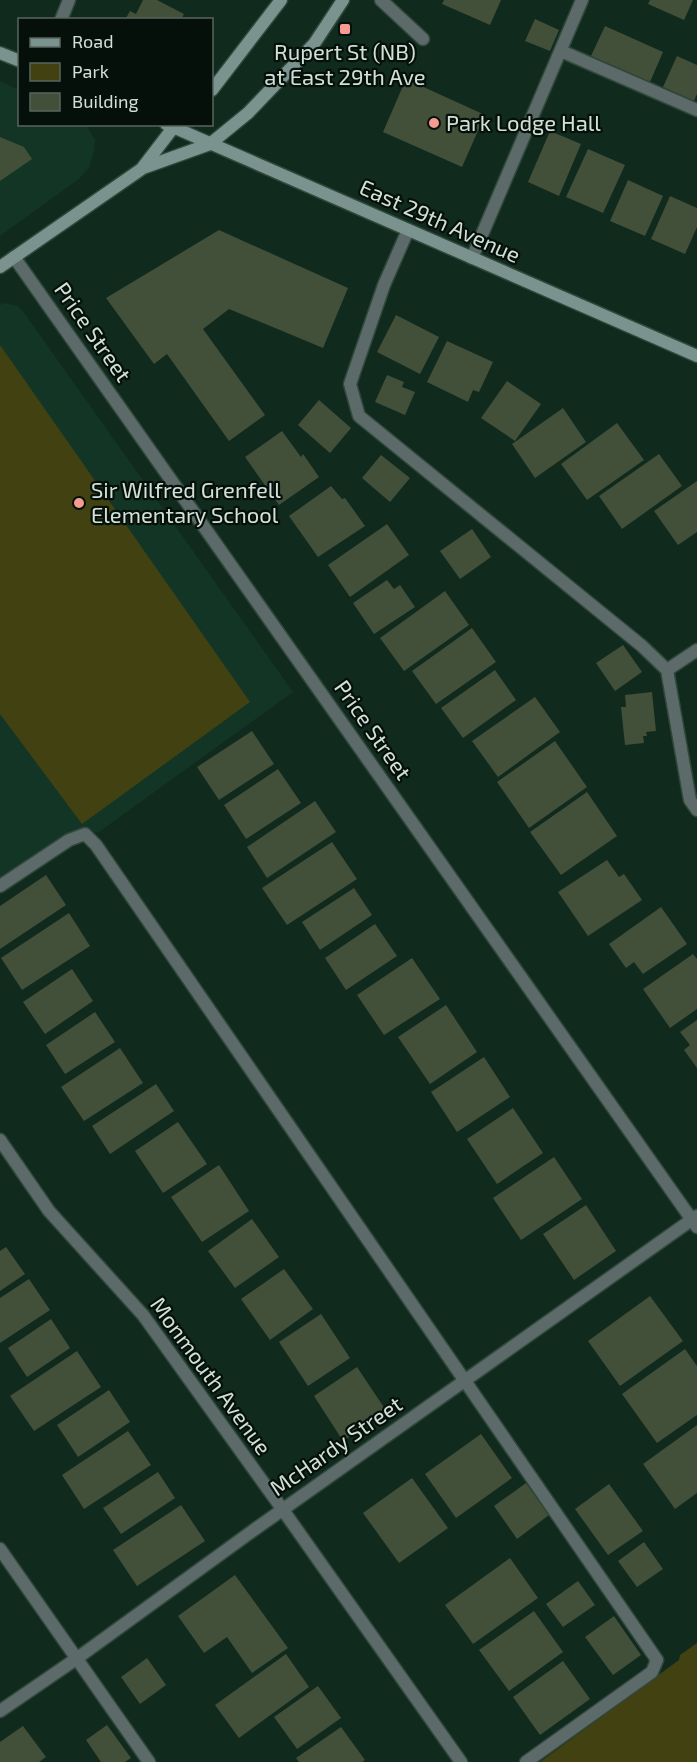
<svg xmlns="http://www.w3.org/2000/svg" width="697" height="1762" font-family="'Exo 2',sans-serif">
<style>
.built{fill:#133525}
.green{fill:#424112}
.building{fill:#424f39}
.lines{fill:none;stroke-linecap:round;stroke-linejoin:round}
.lane-casing{stroke:#30473c;stroke-width:15}
.street-casing{stroke:#30473c;stroke-width:15}
.secondary-casing{stroke:#30473c;stroke-width:15}
.lane{stroke:#5c6b69;stroke-width:12}
.street{stroke:#5c6b69;stroke-width:12}
.secondary{stroke:#7b938f;stroke-width:12}
.poi-dot{fill:#f59c90;stroke:#06100b;stroke-width:2}
.labels{text-anchor:middle;stroke-width:4.5;stroke-linejoin:round;paint-order:stroke}
.poi-label{font-size:22px;fill:#d2e1d8;stroke:#06100b;text-anchor:start}
.street-label{font-size:22px;fill:#d2e1d8;stroke:#06100b}
</style>
<rect width="100%" height="100%" fill="#112a1e"/>
<!-- built -->
<g class="built">
<path d="M0,81L19,90L20,124L86,125L95,140L94,152L89,167L80,178L0,236Z"/>
<path d="M5,303L18,306L25,314L293,692L99,832L85,834L0,886V305Z"/>
</g>
<!-- green -->
<g class="green">
<path d="M0,345L250,702L82,824L0,714Z"/>
<path d="M697,1643V1762H540L679,1660L680,1655Z"/>
</g>
<!-- building -->
<g class="building">
<path d="M143,0H157L184,14L181,20H125L130,11L136,14Z"/>
<path d="M444,0H501L490,25L442,4Z"/>
<path d="M650,0H693L684,20L648,4Z"/>
<path d="M535,19L559,30L550,51L525,41Z"/>
<path d="M605,26L663,52L650,82L591,56Z"/>
<path d="M677,56L697,65V94L694,101L663,87Z"/>
<path d="M406,79L485,115L462,167L383,132Z"/>
<path d="M550,131L581,144L559,196L528,182Z"/>
<path d="M0,137L24,147L32,159L0,181Z"/>
<path d="M588,149L625,165L603,213L566,197Z"/>
<path d="M628,180L663,196L645,236L610,221Z"/>
<path d="M670,196L697,208V227L685,254L651,239Z"/>
<path d="M219,230L348,288L323,348L229,309L203,329L265,415L229,441L167,354L154,364L106,298Z"/>
<path d="M396,315L439,337L420,374L377,352Z"/>
<path d="M447,341L493,362L479,392L473,390L468,402L427,382Z"/>
<path d="M387,375L404,382L402,387L415,392L405,415L375,402Z"/>
<path d="M507,381L541,404L515,441L481,418Z"/>
<path d="M319,400L351,428L330,453L298,425Z"/>
<path d="M563,408L586,442L535,478L512,444Z"/>
<path d="M617,423L644,460L587,500L561,464Z"/>
<path d="M282,431L301,457L303,454L319,477L279,505L245,457Z"/>
<path d="M659,454L682,486L622,529L599,496Z"/>
<path d="M381,455L410,478L390,502L362,478Z"/>
<path d="M697,481V532L678,545L654,511Z"/>
<path d="M331,486L342,499L345,498L365,526L318,557L289,516Z"/>
<path d="M387,524L409,555L350,597L328,565Z"/>
<path d="M472,529L491,557L460,579L440,551Z"/>
<path d="M387,580L394,589L400,585L415,607L374,634L353,603Z"/>
<path d="M445,591L469,625L404,671L380,638Z"/>
<path d="M472,628L496,662L436,704L412,671Z"/>
<path d="M623,645L642,672L615,691L596,663Z"/>
<path d="M495,670L516,700L463,738L441,708Z"/>
<path d="M652,692L656,731L646,732L647,736H643L644,743L625,745L621,707H626L625,695Z"/>
<path d="M535,697L560,732L498,777L472,741Z"/>
<path d="M252,731L274,764L219,800L197,767Z"/>
<path d="M555,741L587,787L529,828L497,782Z"/>
<path d="M278,769L301,803L246,839L224,805Z"/>
<path d="M587,792L617,836L561,875L530,832Z"/>
<path d="M315,801L336,832L267,878L247,847Z"/>
<path d="M332,842L357,879L287,925L262,888Z"/>
<path d="M607,860L619,877L624,874L642,900L588,936L558,892Z"/>
<path d="M46,875L66,905L0,949V906Z"/>
<path d="M354,888L372,915L320,950L302,922Z"/>
<path d="M661,907L687,944L643,974L634,962L626,968L609,944Z"/>
<path d="M69,913L90,946L22,990L1,958Z"/>
<path d="M375,924L397,956L346,990L325,958Z"/>
<path d="M693,954L697,959V1009L670,1028L643,989Z"/>
<path d="M412,958L440,999L384,1035L357,995Z"/>
<path d="M72,969L93,1001L45,1034L23,1002Z"/>
<path d="M446,1005L477,1052L430,1084L398,1037Z"/>
<path d="M95,1012L115,1042L65,1074L46,1045Z"/>
<path d="M697,1020V1068L684,1050L690,1045L680,1032Z"/>
<path d="M120,1048L143,1083L84,1121L61,1087Z"/>
<path d="M484,1057L510,1097L457,1132L431,1092Z"/>
<path d="M156,1084L174,1111L110,1154L92,1126Z"/>
<path d="M513,1108L543,1153L497,1184L467,1139Z"/>
<path d="M178,1122L207,1164L163,1193L135,1151Z"/>
<path d="M554,1157L582,1199L521,1240L493,1198Z"/>
<path d="M219,1165L249,1211L202,1242L171,1197Z"/>
<path d="M586,1205L616,1251L574,1280L543,1234Z"/>
<path d="M252,1219L279,1257L235,1288L208,1251Z"/>
<path d="M6,1247L25,1274L0,1291V1251Z"/>
<path d="M284,1269L313,1309L270,1340L241,1299Z"/>
<path d="M29,1279L50,1310L0,1343V1298Z"/>
<path d="M650,1296L683,1341L620,1386L588,1341Z"/>
<path d="M321,1314L350,1358L308,1386L279,1342Z"/>
<path d="M51,1319L70,1348L27,1377L8,1348Z"/>
<path d="M685,1349L697,1366V1415L657,1443L622,1394Z"/>
<path d="M77,1351L101,1387L34,1431L10,1396Z"/>
<path d="M357,1367L387,1412L343,1441L314,1396Z"/>
<path d="M109,1390L130,1422L78,1457L57,1425Z"/>
<path d="M697,1425V1493L675,1509L643,1464Z"/>
<path d="M128,1431L151,1465L84,1509L62,1475Z"/>
<path d="M481,1434L512,1478L456,1518L425,1474Z"/>
<path d="M158,1472L175,1498L121,1534L103,1508Z"/>
<path d="M412,1478L448,1528L399,1563L363,1513Z"/>
<path d="M526,1483L549,1515L517,1539L494,1506Z"/>
<path d="M609,1484L643,1531L608,1555L575,1509Z"/>
<path d="M181,1505L205,1541L137,1586L113,1550Z"/>
<path d="M644,1542L663,1569L637,1587L618,1561Z"/>
<path d="M510,1558L538,1598L473,1644L445,1605Z"/>
<path d="M235,1575L288,1648L252,1673L227,1637L204,1653L178,1616Z"/>
<path d="M578,1581L595,1605L563,1627L546,1604Z"/>
<path d="M534,1611L563,1652L509,1691L479,1650Z"/>
<path d="M614,1616L641,1655L613,1675L585,1637Z"/>
<path d="M286,1654L309,1687L239,1738L215,1705Z"/>
<path d="M147,1658L166,1685L140,1704L121,1677Z"/>
<path d="M563,1661L590,1699L540,1735L513,1697Z"/>
<path d="M318,1686L341,1718L297,1749L274,1717Z"/>
<path d="M107,1725L131,1758L125,1762H101L86,1740Z"/>
<path d="M23,1726L46,1757L39,1762H0V1742Z"/>
<path d="M341,1727L365,1760L362,1762H299L296,1758Z"/>
</g>
<g class="lines">
<!-- lane casing -->
<g class="lane-casing">
<g id="lane">
<path d="M381,0L423,39"/>
<path d="M61,20L69,0"/>
<path d="M561,51L697,110"/>
<path d="M408,230L384,285L350,384L359,416L642,646L667,670L690,800L697,810"/>
<path d="M472,258L582,0"/>
<path d="M667,670L697,650"/>
<path d="M0,886L69,840L85,834L96,845L657,1660L652,1672L526,1762"/>
<path d="M0,1549L149,1762"/>
</g>
</g>
<!-- street casing -->
<g class="street-casing">
<g id="street">
<path d="M14,257L697,1227"/>
<path d="M0,1140L49,1211L143,1315L283,1510L461,1762"/>
<path d="M0,1711L76,1659L251,1532L697,1216"/>
</g>
</g>
<!-- secondary casing -->
<g class="secondary-casing">
<g id="secondary">
<path d="M0,53L20,61"/>
<path d="M212,90L281,0"/>
<path d="M166,124L697,356"/>
<path d="M143,167L176,124"/>
<path d="M0,267L143,168L210,144L248,113L314,44L343,0"/>
</g>
</g>
<!-- lane -->
<use href="#lane" class="lane"/>
<!-- street -->
<use href="#street" class="street"/>
<!-- secondary -->
<use href="#secondary" class="secondary"/>
</g>
<!-- markers -->
<g class="poi-dot">
<rect x="339" y="23" width="12" height="12" rx="3"/>
<circle cx="434" cy="123" r="6"/>
<circle cx="79" cy="503" r="6"/>
</g>
<g class="labels">
<!-- poi labels -->
<g class="poi-label">
<text x="345" y="60" text-anchor="middle">Rupert St (NB)<tspan x="345" dy="25">at East 29th Ave</tspan></text>
<text x="446" y="131">Park Lodge Hall</text>
<text x="91" y="498">Sir Wilfred Grenfell<tspan x="91" dy="25">Elementary School</tspan></text>
</g>
<!-- street labels -->
<g class="street-label">
<text transform="translate(440 221) rotate(24)" y="8">East 29th Avenue</text>
<text transform="translate(93 332) rotate(55)" y="8">Price Street</text>
<text transform="translate(373 730) rotate(55)" y="8">Price Street</text>
<text transform="translate(211 1376) rotate(54)" y="8">Monmouth Avenue</text>
<text transform="translate(336 1446) rotate(-35)" y="8">McHardy Street</text>
</g>
</g>
<!-- legend -->
<rect x="18" y="18" width="195" height="108" fill="#06100b" stroke="#58645d" stroke-width="1.5"/>
<rect x="30" y="38" width="30" height="9" fill="#7b938f" stroke="#58645d" stroke-width="1.5"/>
<text x="72" y="48" font-size="18" fill="#d2e1d8">Road</text>
<rect x="30" y="63" width="30" height="18" fill="#424112" stroke="#58645d" stroke-width="1.5"/>
<text x="72" y="78" font-size="18" fill="#d2e1d8">Park</text>
<rect x="30" y="93" width="30" height="18" fill="#424f39" stroke="#58645d" stroke-width="1.5"/>
<text x="72" y="108" font-size="18" fill="#d2e1d8">Building</text>
</svg>
